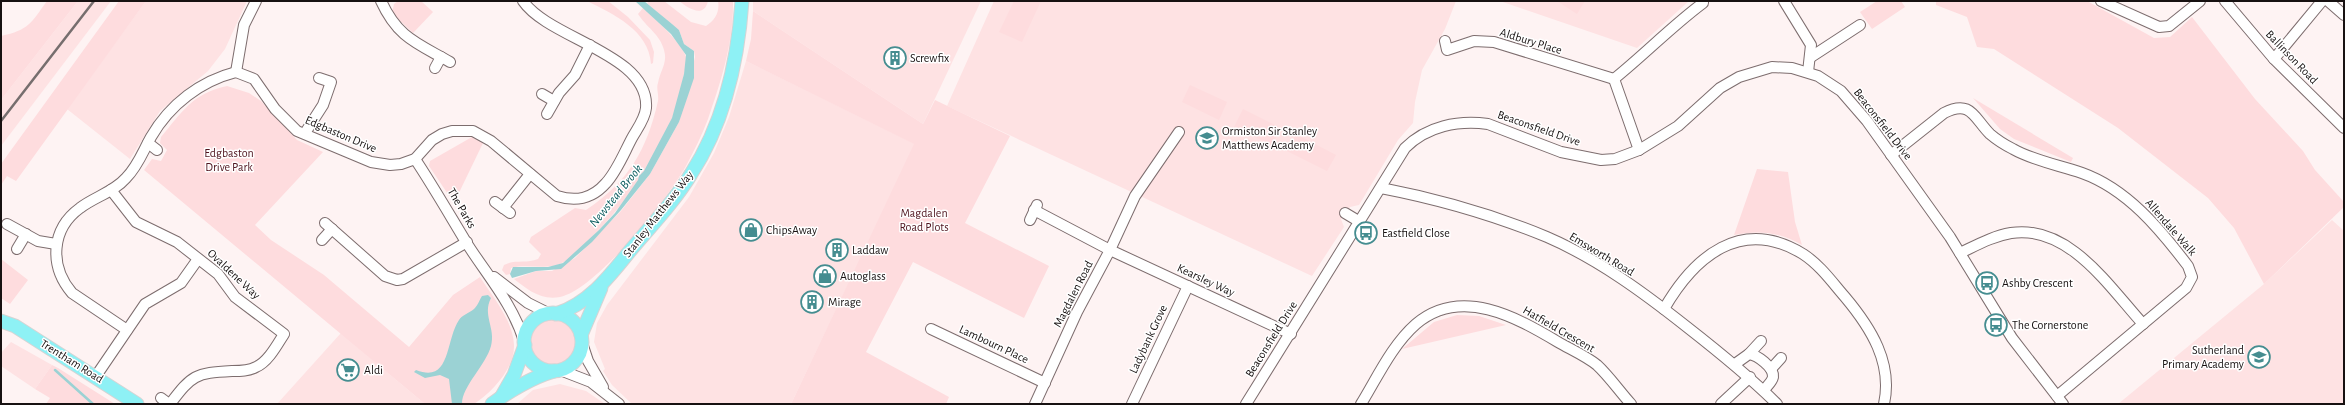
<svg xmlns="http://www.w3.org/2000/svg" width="2345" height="405" font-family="'Alegreya Sans',sans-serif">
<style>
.built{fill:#fee2e3}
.green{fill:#fedcde}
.water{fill:#9bd2d4}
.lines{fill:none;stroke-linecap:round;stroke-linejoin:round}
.stream{stroke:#9bd2d4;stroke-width:2.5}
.minor-casing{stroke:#7d6d6e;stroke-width:12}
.major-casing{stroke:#d5d4d4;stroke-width:15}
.minor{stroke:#fff;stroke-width:10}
.major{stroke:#8ef1f5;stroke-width:13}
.rail{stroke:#766e6e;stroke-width:2.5}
.labels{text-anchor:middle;stroke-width:3;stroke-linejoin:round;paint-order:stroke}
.street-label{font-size:12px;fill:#171111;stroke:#fff}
.poi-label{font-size:12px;fill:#171111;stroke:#fff;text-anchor:start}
.park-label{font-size:12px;fill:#4f151f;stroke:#fff}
.water-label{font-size:13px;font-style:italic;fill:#0a5a5d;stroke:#fff}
</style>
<rect width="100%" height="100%" fill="#fef3f3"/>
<!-- built -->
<g class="built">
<path d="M78,1H111L1,146V100Z"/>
<path d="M146,1H247L225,49L208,71L160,111L130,159L67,109Z"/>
<path d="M753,1H981L923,124L753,11Z"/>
<path d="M994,1H1456L1445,29L1422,70L1415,102L1413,123L1398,140L1359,205L1350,207L1341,219L1344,227L1312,276L947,106Z"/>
<path d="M1500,1H1689L1637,48Z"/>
<path d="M746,61L915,144L791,404H632L612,385L603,371L605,369L594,342L597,323L607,305L689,197L714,153L729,117Z"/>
<path d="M2332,220L2344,231V404H2118L2264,284Z"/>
<path d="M341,333L395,379L425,404H277Z"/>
<path d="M11,342L52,365L35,389L1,366V353Z"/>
<path d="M560,384L586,391L605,404H517L533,390Z"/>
</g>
<!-- green -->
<g class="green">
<path d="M47,1H78L1,100V36C29,30 31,23 47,1Z"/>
<path d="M119,1H146L16,181L7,176L1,185V164Z"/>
<path d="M398,1H421L433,12L413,33L392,13L394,4Z"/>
<path d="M587,1H608L628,17L650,40L654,52L653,63L651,64C649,30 613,14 587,1Z"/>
<path d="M649,1H664L691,22L706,26C715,20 720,12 718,1H733C734,41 721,82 708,119C702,135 694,151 686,166C667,199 597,289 560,297C541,301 527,289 514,279L536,271H552L575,258L621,211L650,174L679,122L695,57L694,51L684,44L679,30L647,4Z"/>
<path d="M679,1H708C704,19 688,8 679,1Z"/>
<path d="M1014,1H1041L1022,42L999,32Z"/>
<path d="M1557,1H1585L1577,14Z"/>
<path d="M1877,1H1901L1905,7L1872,29L1860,12Z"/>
<path d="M1936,1H2087L2154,38L2170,37L2192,17L2255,99L2303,151L2315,170L2344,202V207L2264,284L2234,228L2208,198L2118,128L1994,49L1977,47L1967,17L1936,5Z"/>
<path d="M643,8C655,18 685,46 687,60C683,79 679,101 672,119C652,164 623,208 588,241C581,248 571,259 562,263C546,271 528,263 511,268L510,274L506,275L502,270L504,265C515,259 526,264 538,259L541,254L529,242L531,237L575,208L586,210C628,182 647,150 658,101C659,95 656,88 658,83C660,71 668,63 664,50C660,34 646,27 638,14Z"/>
<path d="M753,11L923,124L935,100L1010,136L965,223L1049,266L1024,318L913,262L866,352L949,397L946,404H791L914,144L746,61L751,39Z"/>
<path d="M1190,85L1227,102L1219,120L1182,102Z"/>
<path d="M227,86L249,93L261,101L297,140L323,152L255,225L271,240L324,275L409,347L453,295L480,277C492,296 513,320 514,345C515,368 492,392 474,404H425L144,170L152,159L161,161L167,150L160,143L161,137C182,112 193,93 227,86Z"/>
<path d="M1973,98L2073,158L2071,162L2014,139L2000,129Z"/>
<path d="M1243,109L1281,128L1272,145L1234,127Z"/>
<path d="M1296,134L1336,155L1327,171L1287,151Z"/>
<path d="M472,137L483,143L454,203L429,166L430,161Z"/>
<path d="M1757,169L1788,172L1795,222L1802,245C1781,232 1758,230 1734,235Z"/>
<path d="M1,259L28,280L10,304L1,298Z"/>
<path d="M1457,315L1479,316L1506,325L1402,349L1434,322Z"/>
<circle cx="553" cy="342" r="23"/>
<path d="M52,365L58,368L115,404H46L50,398L35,389Z"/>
</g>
<!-- water -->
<g class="water">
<path d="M635,1H644L672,24L679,30L684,44L694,51V78L679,122L650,174L621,210L592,242L561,269L536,271L512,278L510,274L513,267H548L563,263L599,230L615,213L638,180L639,176L644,171L672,118L684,74L686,55L671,34Z"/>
<path d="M488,295L491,298C482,315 496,328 491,346C486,365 462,386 462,404H452L449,379L440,375L425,378L414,372L416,370C451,384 445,341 459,320C462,315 469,313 474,309C478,305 479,301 482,296Z"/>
</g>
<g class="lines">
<!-- stream -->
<path class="stream" d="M55,370L93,404"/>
<!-- minor casing -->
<g class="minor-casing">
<g id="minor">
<path d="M381,1C398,38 417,43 450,62"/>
<path d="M1784,1L1811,45L1808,72"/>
<path d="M2101,1L2159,27L2169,26L2200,1"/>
<path d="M2225,1L2274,59L2344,128"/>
<path d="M2328,1L2344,15"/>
<path d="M1445,41L1447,50L1474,41L1494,42L1614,79"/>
<path d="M1811,57L1860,25"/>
<path d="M2274,59L2322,1"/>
<path d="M435,68L441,57"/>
<path d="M236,72L254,79L275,109L297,131L371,162L390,165L401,164L415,159L432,140L442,134L452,131H473L491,141L557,196C576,202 592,199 606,183C617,171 624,153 632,138C637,129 645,119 646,108C650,54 549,39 523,1"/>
<path d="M236,72L244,25L256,1"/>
<path d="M1614,79C1645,54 1672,26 1703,3V1"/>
<path d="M1614,79L1639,150"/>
<path d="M542,94L554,101"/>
<path d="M547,114L559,93L575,75L590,45"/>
<path d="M305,133L323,105L331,82L319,78"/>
<path d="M148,143L157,150"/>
<path d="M1891,155L1944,113C1971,99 1974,118 1990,134C1997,140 2005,145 2013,149C2034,161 2059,165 2082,173C2127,189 2160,229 2188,266L2192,277L2186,288L2057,396"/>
<path d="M415,159C433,186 449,214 466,242C486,274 513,304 524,341"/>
<path d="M1381,188C1438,199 1494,215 1547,237C1598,259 1644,293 1687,327C1719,352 1749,376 1777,404"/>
<path d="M111,190L136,222L177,242L218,274L235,297L284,334C277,345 268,362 256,367C249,371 240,371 232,371C195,373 192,375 170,404"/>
<path d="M495,202L510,213"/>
<path d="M503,208L530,174"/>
<path d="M1034,210L1110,250L1291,334"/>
<path d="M1345,213L1360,222"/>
<path d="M1030,220L1037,205"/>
<path d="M325,223L385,276L397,280L403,279L467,242"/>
<path d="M7,224L38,241L56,244"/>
<path d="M322,240L332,229"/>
<path d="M17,249L26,234"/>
<path d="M1960,253C1977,245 1993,236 2011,233C2069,224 2110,288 2143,324"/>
<path d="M494,277L528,303L550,314"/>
<path d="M1664,309C1694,257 1741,216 1803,254C1820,265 1832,282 1845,297C1871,328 1893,363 1884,404"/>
<path d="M931,329L1045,383"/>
<path d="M127,330L72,293C49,266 51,229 80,208C94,197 114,192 126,178C138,166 143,151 151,137C170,104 201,81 236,72"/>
<path d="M582,343L588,361L603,387"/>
<path d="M1749,354L1761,341"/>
<path d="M1735,364L1749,354C1757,355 1774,367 1773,377C1772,382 1767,386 1764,390"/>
<path d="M1771,369L1781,358"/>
<path d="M560,370L591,382L619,404"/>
<path d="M96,376L145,304L181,283L198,259"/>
<path d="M161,398L169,404"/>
<path d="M1035,404L1077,312L1110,250L1135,196L1179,132"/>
<path d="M1132,404L1188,286"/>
<path d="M1246,404L1405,148C1427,126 1458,120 1488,124L1561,152L1601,160L1615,159L1639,150L1678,126L1720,88L1739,77L1772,67L1792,68L1818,76L1841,91L1867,121L1950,237L2012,338L2063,404"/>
<path d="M1361,404C1377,378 1392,345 1416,324C1461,286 1516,317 1558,342C1570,349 1586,356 1597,365C1609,376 1620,392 1631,404"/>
<path d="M1721,404L1750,377"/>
</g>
</g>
<!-- major casing -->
<g class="major-casing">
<g id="major">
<circle cx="553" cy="342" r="29"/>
<path d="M556,314C588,304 609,277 629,252C650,227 674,202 691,174C724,123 738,60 742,1"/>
<path d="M1,321L15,326L137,404"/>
<path d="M581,335L601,288"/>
<path d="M502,396L514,375L525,345"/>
<path d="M492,404C509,391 533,377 554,371"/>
</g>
</g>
<!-- minor -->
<use href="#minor" class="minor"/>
<!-- major -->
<use href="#major" class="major"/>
<!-- rail -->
<path class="rail" d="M1,121L94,1"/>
</g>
<!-- icons -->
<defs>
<g id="building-ring" transform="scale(1.15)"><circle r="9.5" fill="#fff" stroke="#458d90" stroke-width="1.5"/><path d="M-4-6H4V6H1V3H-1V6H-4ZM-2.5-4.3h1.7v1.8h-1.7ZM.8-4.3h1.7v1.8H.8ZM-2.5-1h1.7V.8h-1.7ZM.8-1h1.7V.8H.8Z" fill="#458d90"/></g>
<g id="school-ring" transform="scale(1.15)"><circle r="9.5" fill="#fff" stroke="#458d90" stroke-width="1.5"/><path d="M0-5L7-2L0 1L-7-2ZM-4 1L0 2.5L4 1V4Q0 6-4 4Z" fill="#458d90"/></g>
<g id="shop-ring" transform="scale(1.15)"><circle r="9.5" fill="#fff" stroke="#458d90" stroke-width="1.5"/><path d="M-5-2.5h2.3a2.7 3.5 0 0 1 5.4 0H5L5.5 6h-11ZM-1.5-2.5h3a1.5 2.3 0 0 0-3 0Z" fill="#458d90"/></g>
<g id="bus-ring" transform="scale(1.15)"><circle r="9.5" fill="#fff" stroke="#458d90" stroke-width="1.5"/><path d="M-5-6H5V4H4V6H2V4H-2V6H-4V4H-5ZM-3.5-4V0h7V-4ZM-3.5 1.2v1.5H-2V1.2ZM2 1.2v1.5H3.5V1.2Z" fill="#458d90"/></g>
<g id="supermarket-ring" transform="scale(1.15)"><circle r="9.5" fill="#fff" stroke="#458d90" stroke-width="1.5"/><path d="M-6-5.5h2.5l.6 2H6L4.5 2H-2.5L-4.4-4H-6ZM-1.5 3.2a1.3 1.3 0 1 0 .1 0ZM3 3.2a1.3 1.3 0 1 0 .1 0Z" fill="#458d90"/></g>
</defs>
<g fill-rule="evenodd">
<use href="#building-ring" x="895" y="58"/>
<use href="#school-ring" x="1207" y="138"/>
<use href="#shop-ring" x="751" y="230"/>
<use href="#bus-ring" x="1366" y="233"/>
<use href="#building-ring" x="837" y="250"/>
<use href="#shop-ring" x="825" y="276"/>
<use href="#bus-ring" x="1987" y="283"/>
<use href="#building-ring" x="812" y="302"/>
<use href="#bus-ring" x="1996" y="325"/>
<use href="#school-ring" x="2259" y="357"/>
<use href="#supermarket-ring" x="348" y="370"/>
</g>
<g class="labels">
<!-- street labels -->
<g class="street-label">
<text transform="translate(1531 41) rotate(17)" y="4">Aldbury Place</text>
<text transform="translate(2292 57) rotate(46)" y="4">Ballinson Road</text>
<text transform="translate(1883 124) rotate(52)" y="4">Beaconsfield Drive</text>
<text transform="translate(1539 128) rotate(19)" y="4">Beaconsfield Drive</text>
<text transform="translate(341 134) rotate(23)" y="4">Edgbaston Drive</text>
<text transform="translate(462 208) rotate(60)" y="4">The Parks</text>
<text transform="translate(658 214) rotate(-52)" y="4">Stanley Matthews Way</text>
<text transform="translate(2171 227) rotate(49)" y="4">Allendale Walk</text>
<text transform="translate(1602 254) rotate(31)" y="4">Emsworth Road</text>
<text transform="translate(234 274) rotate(43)" y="4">Ovaldene Way</text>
<text transform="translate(1206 280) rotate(25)" y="4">Kearsley Way</text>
<text transform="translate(1073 294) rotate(-63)" y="4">Magdalen Road</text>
<text transform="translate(1559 329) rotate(30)" y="4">Hatfield Crescent</text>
<text transform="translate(1148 339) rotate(-65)" y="4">Ladybank Grove</text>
<text transform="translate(1271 339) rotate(-58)" y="4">Beaconsfield Drive</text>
<text transform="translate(994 344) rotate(25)" y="4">Lambourn Place</text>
<text transform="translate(72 361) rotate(32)" y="4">Trentham Road</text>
</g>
<!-- poi labels -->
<g class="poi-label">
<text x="910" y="62">Screwfix</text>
<text x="1222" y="135">Ormiston Sir Stanley<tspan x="1222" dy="14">Matthews Academy</tspan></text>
<text x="766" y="234">ChipsAway</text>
<text x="1382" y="237">Eastfield Close</text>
<text x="852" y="254">Laddaw</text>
<text x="840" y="280">Autoglass</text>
<text x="2002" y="287">Ashby Crescent</text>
<text x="828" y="306">Mirage</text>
<text x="2012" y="329">The Cornerstone</text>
<text x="2244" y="354" text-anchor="end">Sutherland<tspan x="2244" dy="14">Primary Academy</tspan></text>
<text x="364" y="374">Aldi</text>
</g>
<!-- park labels -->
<g class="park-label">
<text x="229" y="157">Edgbaston<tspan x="229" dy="14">Drive Park</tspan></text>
<text x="924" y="217">Magdalen<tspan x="924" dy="14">Road Plots</tspan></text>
</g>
<!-- water labels -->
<g class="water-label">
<text transform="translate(615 195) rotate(-51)" y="5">Newstead Brook</text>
</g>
</g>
<!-- border -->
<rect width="2345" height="405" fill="none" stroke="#171111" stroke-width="4"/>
</svg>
